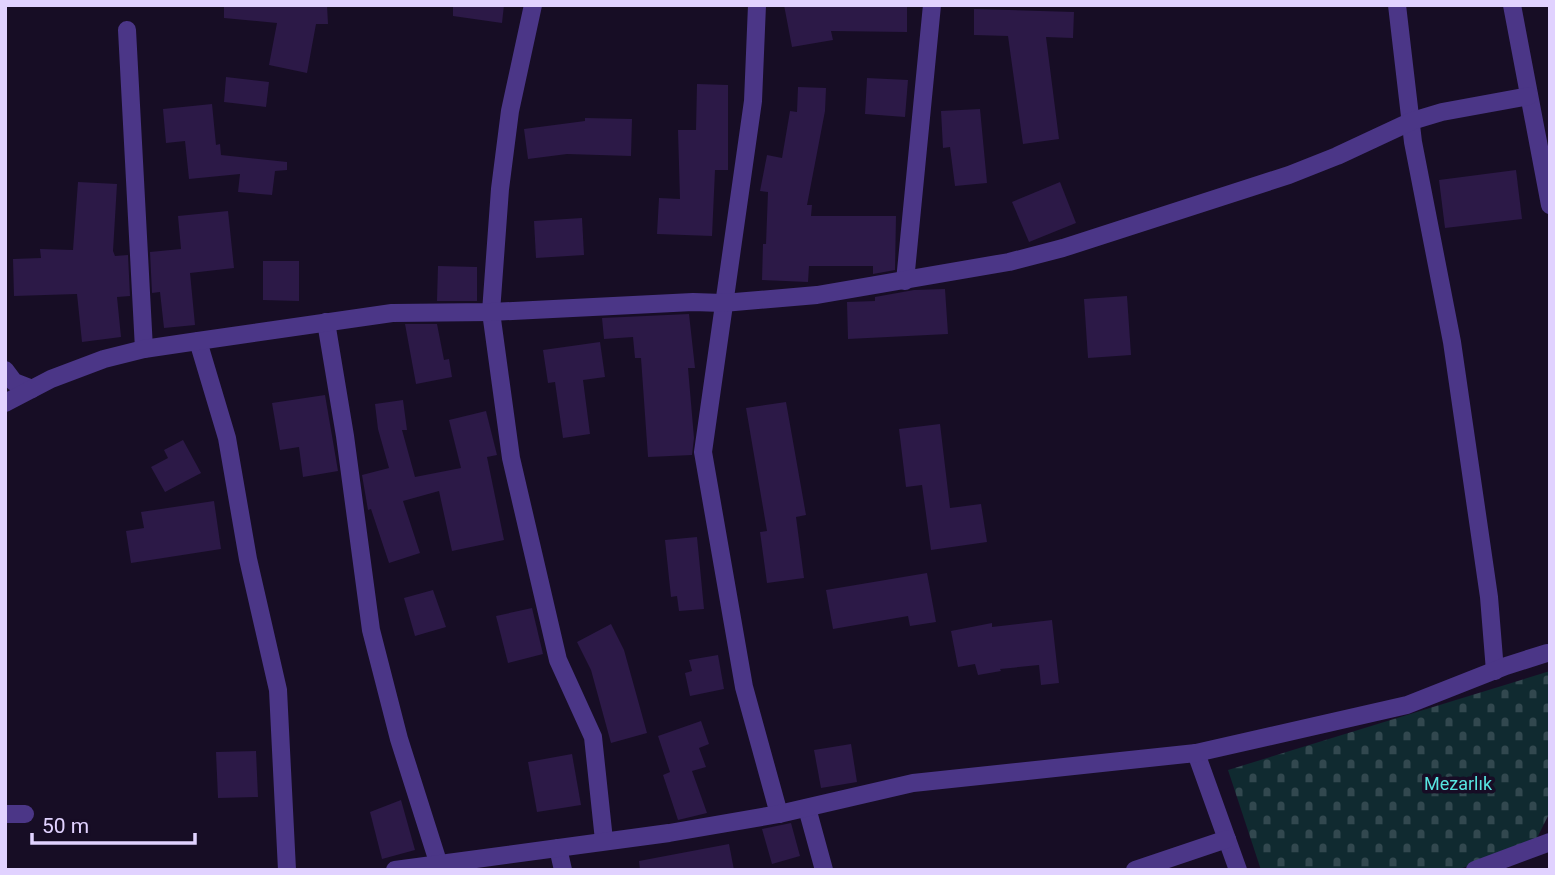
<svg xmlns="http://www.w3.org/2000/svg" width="1555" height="875" font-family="Roboto,sans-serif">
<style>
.cemetery{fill:url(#cemetery-stones)}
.building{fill:#2c1947}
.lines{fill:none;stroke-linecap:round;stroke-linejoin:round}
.street{stroke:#4b3687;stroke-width:18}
.labels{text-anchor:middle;stroke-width:7;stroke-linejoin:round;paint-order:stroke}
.park-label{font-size:18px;fill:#57e5e1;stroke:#170d25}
</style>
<defs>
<pattern id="cemetery-stones" width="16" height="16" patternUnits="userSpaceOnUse" patternTransform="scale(1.75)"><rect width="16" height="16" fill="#102a30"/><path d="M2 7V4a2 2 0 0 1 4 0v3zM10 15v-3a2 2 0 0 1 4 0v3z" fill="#32484f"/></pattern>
</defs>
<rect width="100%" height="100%" fill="#170d25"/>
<!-- cemetery -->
<path class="cemetery" d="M1550,671V812L1532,848L1455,870H1261L1228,770Z"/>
<!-- building -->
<g class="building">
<path d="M224,5H327L328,24H316L307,73L269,65L277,23L224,18Z"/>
<path d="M453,5H504L502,23L453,16Z"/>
<path d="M784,5H907V32L831,31L833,40L792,47Z"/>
<path d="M974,9L1074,12L1073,38L1046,37L1059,139L1023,144L1008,36L974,35Z"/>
<path d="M226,77L269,82L266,107L224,102Z"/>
<path d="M867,78L908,80L905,117L865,114Z"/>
<path d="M697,84L728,85V170H715L712,236L657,234L659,198L680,199L678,130H696Z"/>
<path d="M798,87L826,88L825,111L807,205H812L811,216H896L895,270L873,274V266H809L808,282L762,280L763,244H766L768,192L760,191L767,155L782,158L790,111L797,112Z"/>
<path d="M212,104L216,145L220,144L221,155L287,162V170L275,171L272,195L238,192L240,174L189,179L185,141L166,143L163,109Z"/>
<path d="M980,109L987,183L955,186L950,147L943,148L941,111Z"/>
<path d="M585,118L632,119L631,156L567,154L528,159L524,129L585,121Z"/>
<path d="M1516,170L1522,219L1445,228L1439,180Z"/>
<path d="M78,182L117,184L113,251L115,256L128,255L130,296L117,297L121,337L82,342L77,294L14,296L13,259L41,258L40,249L73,250Z"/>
<path d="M1060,182L1076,223L1029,242L1012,202Z"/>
<path d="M228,211L234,268L190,273L195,325L164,328L160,292L152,293L150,252L181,249L178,216Z"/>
<path d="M582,218L584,255L536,258L534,221Z"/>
<path d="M263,261H299V301L263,300Z"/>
<path d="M438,266L477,267V301H437Z"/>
<path d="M945,289L948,334L848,339L847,302L875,301V297L914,290Z"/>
<path d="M1127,296L1131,355L1088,358L1084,299Z"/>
<path d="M689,314L695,368H688L694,438L692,455L648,457L641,358H635L633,337L604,339L602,318Z"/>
<path d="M405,324H437L444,360L449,359L452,377L416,384Z"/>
<path d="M600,342L605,377L583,380L590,434L563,438L555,382L548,383L543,350Z"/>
<path d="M325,395L338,471L303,477L299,447L280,450L272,403Z"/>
<path d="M403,400L407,430H402L415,477L461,468L449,420L486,411L497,455L487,457L504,540L452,551L439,491L403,501L420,553L389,563L371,509L368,510L362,475L389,468L378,429L375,404Z"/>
<path d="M786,402L806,515L796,517L804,578L767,583L760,532L767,531L746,408Z"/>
<path d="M940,424L950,508L981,504L987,542L931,550L922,485L906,487L899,429Z"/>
<path d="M183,440L201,473L165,492L151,467L168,458L164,450Z"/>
<path d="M214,501L221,549L131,563L126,531L144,528L141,512Z"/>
<path d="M697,537L704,609L679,611L677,596L671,597L665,540Z"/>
<path d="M927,573L936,622L910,626L908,616L833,629L826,590Z"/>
<path d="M433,590L446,627L415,636L404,598Z"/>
<path d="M532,608L543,654L508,663L496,616Z"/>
<path d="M1052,620L1059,683L1041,685L1039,665L1000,669L1001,671L978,675L975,664L958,667L951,631L992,623V627Z"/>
<path d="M611,624L624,650L647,733L611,743L591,670L577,642Z"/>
<path d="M718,655L724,689L690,696L685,673L692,671L689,660Z"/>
<path d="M701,721L709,744L699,748L706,767L692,771L707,813L678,820L663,775L670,772L658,736Z"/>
<path d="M851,744L857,782L821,788L814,750Z"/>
<path d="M256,751L258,797L218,798L216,752Z"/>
<path d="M572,754L581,805L537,812L528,762Z"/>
<path d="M401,800L415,850L382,859L370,812Z"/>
<path d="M791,823L800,856L772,864L762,829Z"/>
<path d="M729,844L734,870H640L639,861Z"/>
</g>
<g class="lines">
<!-- street -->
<g class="street">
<path d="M533,5L510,111L500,189L491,312L511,458L558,660L593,737L604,840"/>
<path d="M757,5L753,101L703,452L744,687L779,814"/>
<path d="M1397,5L1413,142L1452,342L1489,597L1495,671"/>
<path d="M1512,5L1550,205"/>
<path d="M127,30L144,349"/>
<path d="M905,281L932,5"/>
<path d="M326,322L345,436L371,630L399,739L439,865"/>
<path d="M198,341L227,438L248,559L278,690L287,870"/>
<path d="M5,370L14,382L32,389"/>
<path d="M5,403L51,379L104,359L144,349L198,341L392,313L491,312L693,302L723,303L817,295L1009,262L1063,248L1289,175L1337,156L1412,121L1442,112L1529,96"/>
<path d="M1196,753L1238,870"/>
<path d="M807,808L824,870"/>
<path d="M5,814H25"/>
<path d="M558,848L563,870"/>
<path d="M395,870L669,833L779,814L913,783L1196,753L1407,705L1506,666L1547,653"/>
<path d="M1135,870L1227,839"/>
<path d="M1475,870L1550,842"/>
</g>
</g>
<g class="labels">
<!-- park labels -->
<g class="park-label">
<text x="1458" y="790">Mezarlık</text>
</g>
</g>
<!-- border -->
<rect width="1555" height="875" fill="none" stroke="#e1d2ff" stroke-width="14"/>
<!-- scale -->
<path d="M32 833v10h163v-10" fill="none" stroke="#e1d2ff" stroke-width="3.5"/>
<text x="42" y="833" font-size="21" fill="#e1d2ff" stroke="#170d25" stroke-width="5" paint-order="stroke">50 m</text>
</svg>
